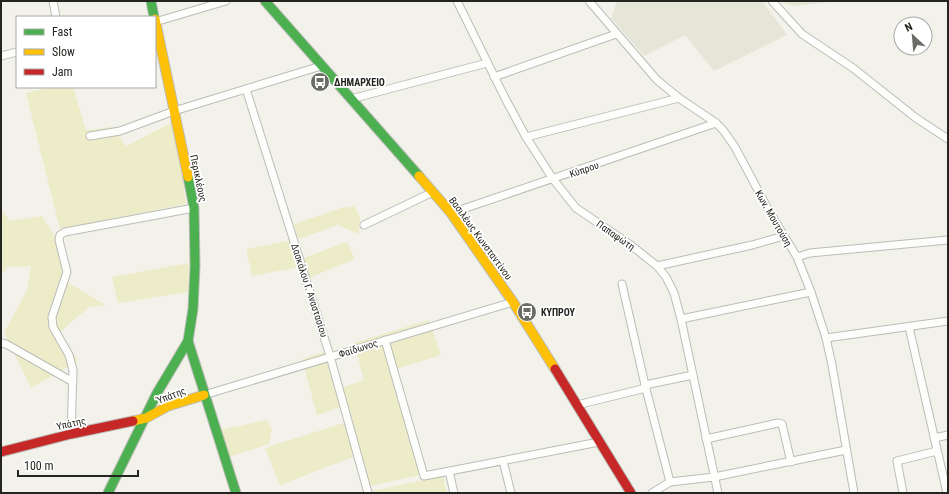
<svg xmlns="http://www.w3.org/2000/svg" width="949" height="494" font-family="'Roboto Condensed',sans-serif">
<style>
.built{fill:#e6e6d8}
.green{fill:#ececc9}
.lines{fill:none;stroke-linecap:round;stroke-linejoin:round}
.street-casing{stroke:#bcbcb7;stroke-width:9}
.fast-casing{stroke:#bcbcb7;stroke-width:11}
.slow-casing{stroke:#bcbcb7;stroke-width:11}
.jam-casing{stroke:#bcbcb7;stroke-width:11}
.street{stroke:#fdfdfc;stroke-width:7}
.fast{stroke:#4caf50;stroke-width:9}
.slow{stroke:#ffc107;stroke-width:9}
.jam{stroke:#c62828;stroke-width:9}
.labels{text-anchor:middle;stroke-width:3.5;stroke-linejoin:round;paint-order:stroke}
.poi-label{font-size:10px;font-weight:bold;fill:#242420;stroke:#fff;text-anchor:start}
.street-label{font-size:10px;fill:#242420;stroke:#fff}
</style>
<rect width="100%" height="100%" fill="#f2f2eb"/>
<!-- built -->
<g class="built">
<path d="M617,1H762L787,35L714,71L685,35L644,56L611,18Z"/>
<path d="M781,1H842L794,6L783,3Z"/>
</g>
<!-- green -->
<g class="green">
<path d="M52,87H73L86,130L112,127L126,146L175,121L186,204L60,229L26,93Z"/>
<path d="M354,206L360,217L359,234L338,225L298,239L303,258L347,242L355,259L309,278L305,266L252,276L246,249L298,239L294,224L341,208Z"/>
<path d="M1,210L10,221L42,216L55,236L65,268L60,278L106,305L89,307L60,332L78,361L31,388L4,333L27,290L31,266L8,267L1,274Z"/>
<path d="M189,263L188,292L118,303L112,277Z"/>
<path d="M429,320L441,355L390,371L420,475L370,486L361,454L280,485L265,448L353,420L348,405L317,415L302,359L324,352L335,390L364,380L354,343Z"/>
<path d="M267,420L272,429L269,444L229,457L220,430Z"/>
<path d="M443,476L447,493H373L372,491Z"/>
</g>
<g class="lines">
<!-- street casing -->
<g class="street-casing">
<g id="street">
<path d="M53,1L56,17"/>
<path d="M457,1L506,100L526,137L553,179L576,208L632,246L657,266L666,277L674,293L681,319L718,493"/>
<path d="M589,1L657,80L679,98L716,123L723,130L735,147L769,211L797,257L811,292L826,338L832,365L854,493"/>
<path d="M772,1L802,34L853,68L916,118L948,139"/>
<path d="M155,22L226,1"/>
<path d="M1,56L17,52"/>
<path d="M494,77L616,34"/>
<path d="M246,89L330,356L368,493"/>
<path d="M351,99L487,63"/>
<path d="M90,136L120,131L174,111L321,66"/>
<path d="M526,137L679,98"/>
<path d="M451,213L716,123"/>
<path d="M364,225L433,192"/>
<path d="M797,257L810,253L948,240"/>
<path d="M657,266L752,245L784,236"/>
<path d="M622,284L645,385L670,482"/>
<path d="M681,319L811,292"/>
<path d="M909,327L947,493"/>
<path d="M826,338L948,321"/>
<path d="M385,340L424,476L599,442"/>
<path d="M1,343L6,344L73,382"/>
<path d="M645,385L693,375"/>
<path d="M204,395L513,302"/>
<path d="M577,405L646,388"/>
<path d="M71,434L73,370L69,355L53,327L52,317L67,272L59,240L60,235L65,232L194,208"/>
<path d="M934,438L948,435"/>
<path d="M706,439L778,423L782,424L791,462"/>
<path d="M503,461L511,493"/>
<path d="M449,471L454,493"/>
<path d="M652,493L670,482L714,477L846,450"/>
<path d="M903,493L897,461L937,451"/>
</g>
</g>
<!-- fast casing -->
<g class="fast-casing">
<g id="fast">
<path d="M151,1L154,17"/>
<path d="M265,1L419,176"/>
<path d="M188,341L236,493"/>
<path d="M108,493L157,393L188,341L193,309L195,266L194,208L188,177"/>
</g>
</g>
<!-- slow casing -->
<g class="slow-casing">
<g id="slow">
<path d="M155,19L188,177"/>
<path d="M419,176L451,213L513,302L555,369"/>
<path d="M133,421L146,418L168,406L204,395"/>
</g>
</g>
<!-- jam casing -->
<g class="jam-casing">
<g id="jam">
<path d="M555,369L631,493"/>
<path d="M1,452L71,434L133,421"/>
</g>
</g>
<!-- street -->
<use href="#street" class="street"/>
<!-- fast -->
<use href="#fast" class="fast"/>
<!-- slow -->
<use href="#slow" class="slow"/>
<!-- jam -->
<use href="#jam" class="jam"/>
</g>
<!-- icons -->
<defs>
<g id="bus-disc" transform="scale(1)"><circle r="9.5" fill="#6c6c67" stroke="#fff"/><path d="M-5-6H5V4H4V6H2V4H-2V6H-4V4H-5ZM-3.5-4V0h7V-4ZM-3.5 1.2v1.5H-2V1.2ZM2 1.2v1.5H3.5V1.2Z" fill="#fff"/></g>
</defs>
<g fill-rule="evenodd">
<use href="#bus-disc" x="320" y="82"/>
<use href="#bus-disc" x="527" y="312"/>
</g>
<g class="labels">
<!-- poi labels -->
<g class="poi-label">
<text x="334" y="86">ΔΗΜΑΡΧΕΙΟ</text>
<text x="541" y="316">ΚΥΠΡΟΥ</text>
</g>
<!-- street labels -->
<g class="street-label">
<text transform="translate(584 169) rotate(-19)" y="4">Κύπρου</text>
<text transform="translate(199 178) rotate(78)" y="4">Περικλέους</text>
<text transform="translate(774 218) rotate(60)" y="4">Κων. Μουτούση</text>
<text transform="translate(616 235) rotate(35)" y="4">Παπαφώτη</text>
<text transform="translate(481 238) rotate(54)" y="4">Βασιλέως Κωνσταντίνου</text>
<text transform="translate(310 290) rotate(72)" y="4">Δασκάλου Γ. Αναστασίου</text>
<text transform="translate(358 348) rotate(-17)" y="4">Φαίδωνος</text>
<text transform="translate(171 395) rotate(-21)" y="4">Ύπάτης</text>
<text transform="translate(71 423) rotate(-13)" y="4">Υπάτης</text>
</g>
</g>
<!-- border -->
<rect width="949" height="494" fill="none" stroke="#242420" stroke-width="4"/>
<!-- legend -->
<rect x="16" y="16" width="140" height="72" fill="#ffffff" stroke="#a7a7a6"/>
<rect x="24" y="29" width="20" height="6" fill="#4caf50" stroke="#a7a7a6"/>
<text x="52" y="36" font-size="12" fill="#242420">Fast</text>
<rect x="24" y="49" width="20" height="6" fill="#ffc107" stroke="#a7a7a6"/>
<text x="52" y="56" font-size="12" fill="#242420">Slow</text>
<rect x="24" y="69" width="20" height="6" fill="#c62828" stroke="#a7a7a6"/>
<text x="52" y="76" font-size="12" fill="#242420">Jam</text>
<!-- north arrow -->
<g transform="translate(913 36) rotate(334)"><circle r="19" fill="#ffffff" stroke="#a7a7a6"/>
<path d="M0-3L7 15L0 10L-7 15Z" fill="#6c6c67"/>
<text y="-6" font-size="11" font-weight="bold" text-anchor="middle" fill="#242420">N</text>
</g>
<!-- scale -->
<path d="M18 470v6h120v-6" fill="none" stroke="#242420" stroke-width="2"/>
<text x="24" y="470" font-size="12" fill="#242420" stroke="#ffffff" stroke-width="3" paint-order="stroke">100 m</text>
</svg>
